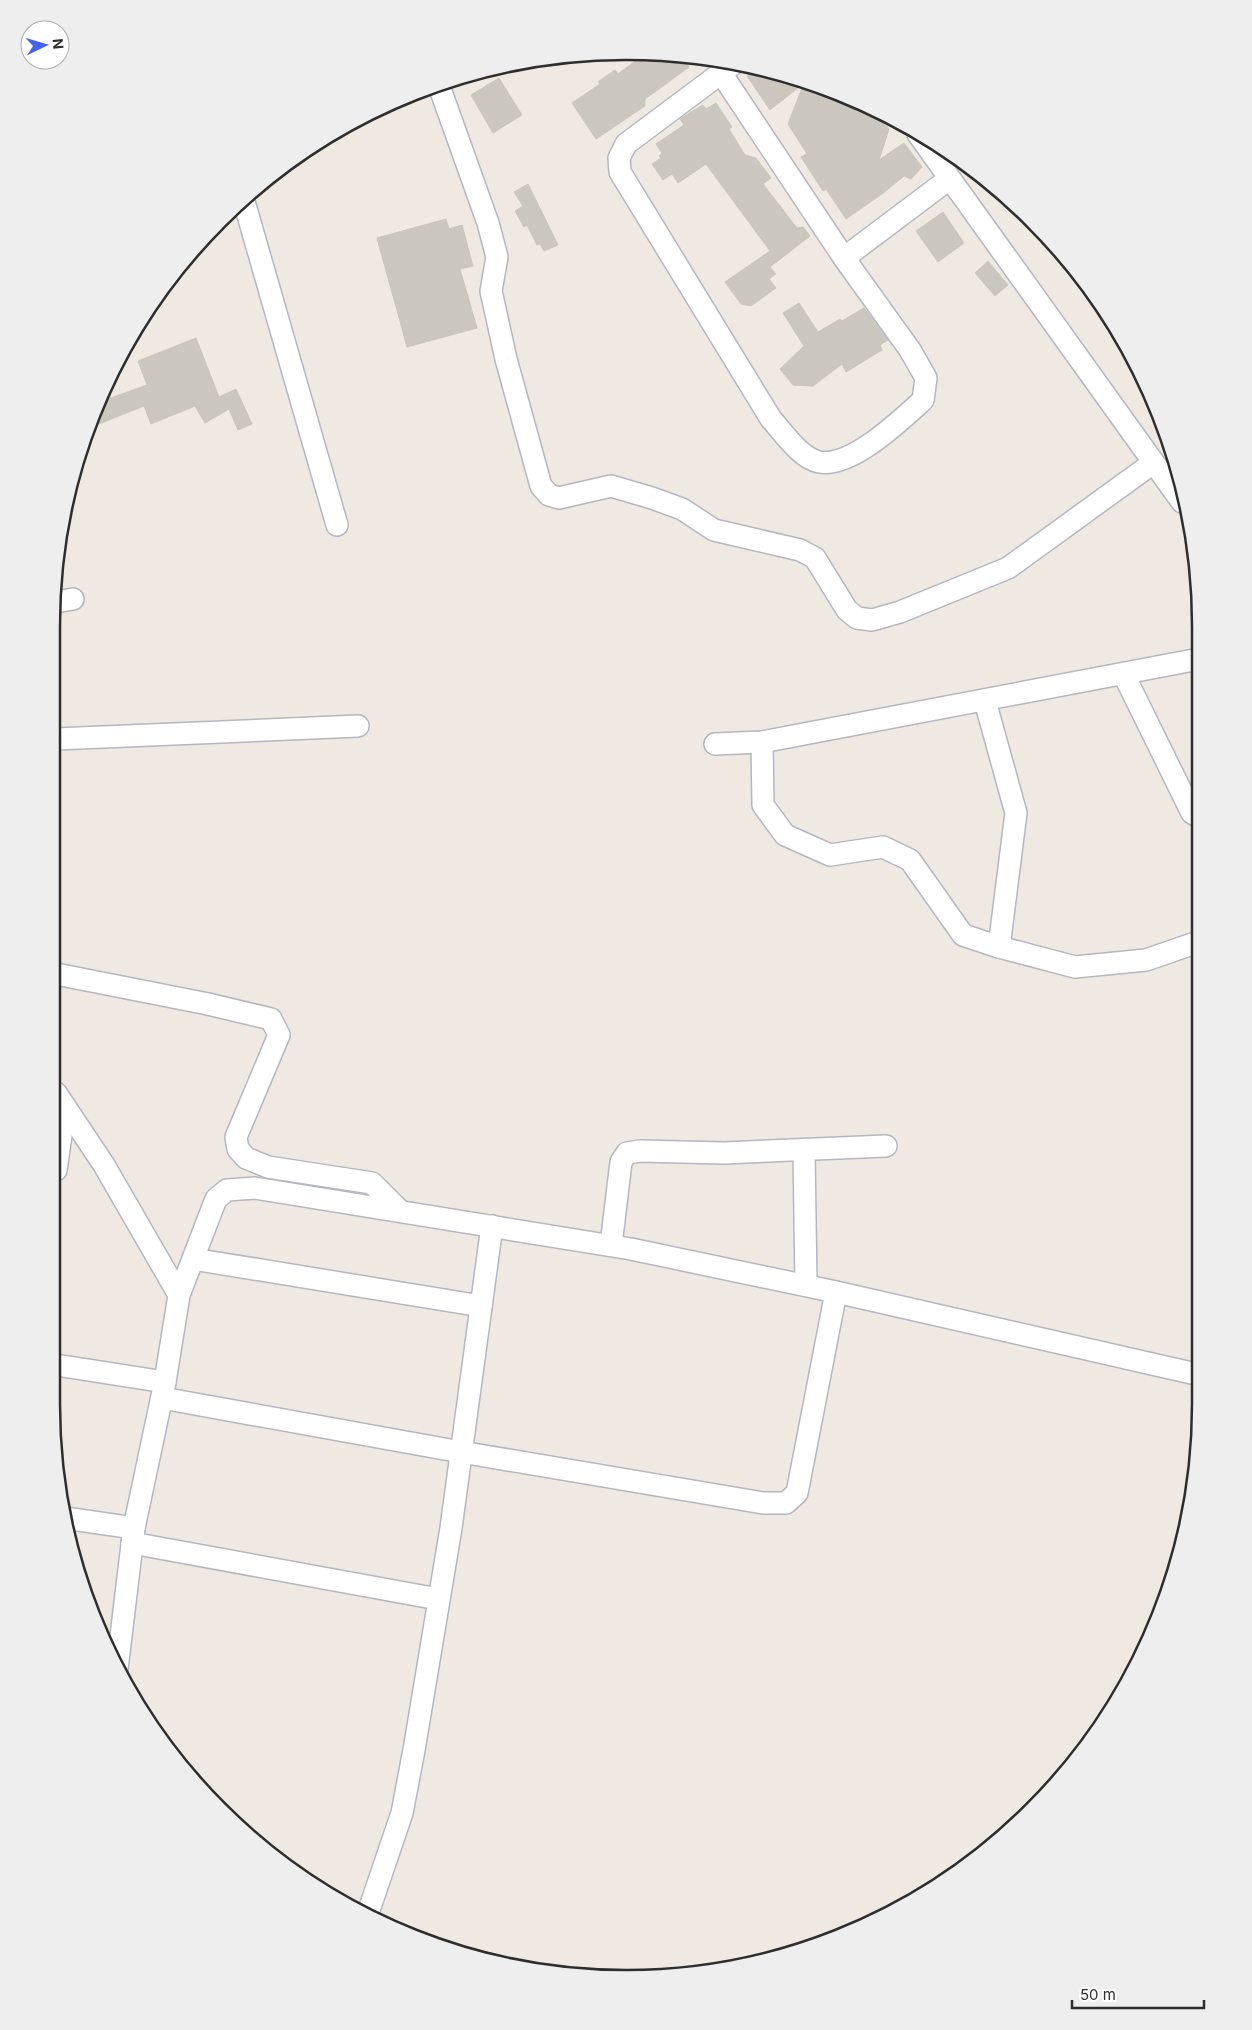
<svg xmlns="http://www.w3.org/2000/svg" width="1252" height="2030" font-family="Inter,sans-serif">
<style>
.building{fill:#cbc7bf;stroke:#cbc5ba}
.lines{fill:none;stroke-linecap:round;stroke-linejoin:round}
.minor-casing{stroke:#b4b7c1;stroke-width:24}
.minor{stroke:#fff;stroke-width:21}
.rim{fill:none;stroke:#2e2e2e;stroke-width:2.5}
</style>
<rect width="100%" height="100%" fill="#efe9e1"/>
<!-- building -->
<g class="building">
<path d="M663,52L682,56L689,67L645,99V106L596,139L572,103L600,84L598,82L615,70L618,74L646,53Z"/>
<path d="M758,68L774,71L872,107L889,129L879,160L904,143L922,167L911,179L904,176L882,194L846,219L826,189L823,191L801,157L807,154L788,124L804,83L770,110L747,76Z"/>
<path d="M499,78L522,115L493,133L471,95Z"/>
<path d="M716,103L732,127L729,129L745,155L756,158L771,178L763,184L797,228L803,227L810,236L770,267L776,274L769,279L776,288L751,306L741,304L725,282L770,251L706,164L678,183L672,174L663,180L652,164L661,158L659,156L662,153L656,144L684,125L680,119L703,105L706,109Z"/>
<path d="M528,184L558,245L544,251L540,244L537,245L527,225L524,227L515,211L523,206L514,192Z"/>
<path d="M943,212L964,243L938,262L916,231Z"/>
<path d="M446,219L449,229L462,225L473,266L460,269L477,328L407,347L377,238Z"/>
<path d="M988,261L1008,285L995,296L975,273Z"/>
<path d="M799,303L818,332L840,319L842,321L864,308L888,340L880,345L882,350L846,372L842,364L813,386L793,385L780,369L804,346L783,313Z"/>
<path d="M196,338L219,397L236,389L252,424L238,430L229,409L205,423L195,406L151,424L144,406L99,424L94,410L106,386L111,398L147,385L138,361Z"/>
</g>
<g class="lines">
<!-- minor casing -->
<g class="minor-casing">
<g id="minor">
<path d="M721,73L844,258L910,350L926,378L923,400C900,421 851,468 819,462C800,458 783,432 771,419L620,172L619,158L626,144L721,73L733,64"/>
<path d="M438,83L488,223L497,257L491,291L506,359L541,486L549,495L559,498L611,486L652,498L682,509L714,530L800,550L815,558L847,610L857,618L872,620L900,612L1008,568L1153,463"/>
<path d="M918,134L1182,502"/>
<path d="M243,198L337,525"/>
<path d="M844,258L949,179"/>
<path d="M56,602L73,599"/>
<path d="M1124,675L1192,813L1199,817"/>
<path d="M985,701L1016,813L999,947"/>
<path d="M56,739L358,726"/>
<path d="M762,742L763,805L785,835L830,855L883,847L910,860L963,935L999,947L1075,967L1146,960L1198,942"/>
<path d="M715,744L762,742L1199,659"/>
<path d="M56,974L208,1004L271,1019L279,1035L236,1137L238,1149L246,1158L268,1167L372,1183L400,1211"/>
<path d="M56,1093L104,1165L179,1295"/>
<path d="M804,1150L806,1285"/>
<path d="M56,1170L65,1108"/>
<path d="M611,1245L621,1162L627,1153L640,1151L724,1153L886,1146"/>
<path d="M193,1259L481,1306"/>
<path d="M56,1365L165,1382"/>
<path d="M162,1398L461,1452L763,1503H786L797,1493L836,1292"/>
<path d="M65,1518L134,1528"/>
<path d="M132,1543L438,1599"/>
<path d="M117,1669L134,1528L165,1382L179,1295L216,1199L227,1190L255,1188L631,1249L836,1292L1196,1374"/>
<path d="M367,1916L402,1813L414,1750L451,1528L492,1226"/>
</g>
</g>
<!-- minor -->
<use href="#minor" class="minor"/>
</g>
<!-- crop -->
<path d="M0 0H1252V2030H0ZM626 60H626A566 566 0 0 1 1192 626V1404A566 566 0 0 1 626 1970H626A566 566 0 0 1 60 1404V626A566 566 0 0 1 626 60Z" fill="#eee" fill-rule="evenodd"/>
<path class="rim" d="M626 60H626A566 566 0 0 1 1192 626V1404A566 566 0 0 1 626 1970H626A566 566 0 0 1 60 1404V626A566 566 0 0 1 626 60Z"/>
<!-- north arrow -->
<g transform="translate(45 45) rotate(85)"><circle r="24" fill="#ffffff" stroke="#ababab"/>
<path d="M0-4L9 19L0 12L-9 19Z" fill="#4264fb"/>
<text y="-8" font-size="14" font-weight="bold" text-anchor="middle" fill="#2e2e2e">N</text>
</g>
<!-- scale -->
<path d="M1072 2000v8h132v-8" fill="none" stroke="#2e2e2e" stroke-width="2.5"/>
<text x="1080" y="2000" font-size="15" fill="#2e2e2e" stroke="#ffffff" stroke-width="4" paint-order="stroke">50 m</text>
</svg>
